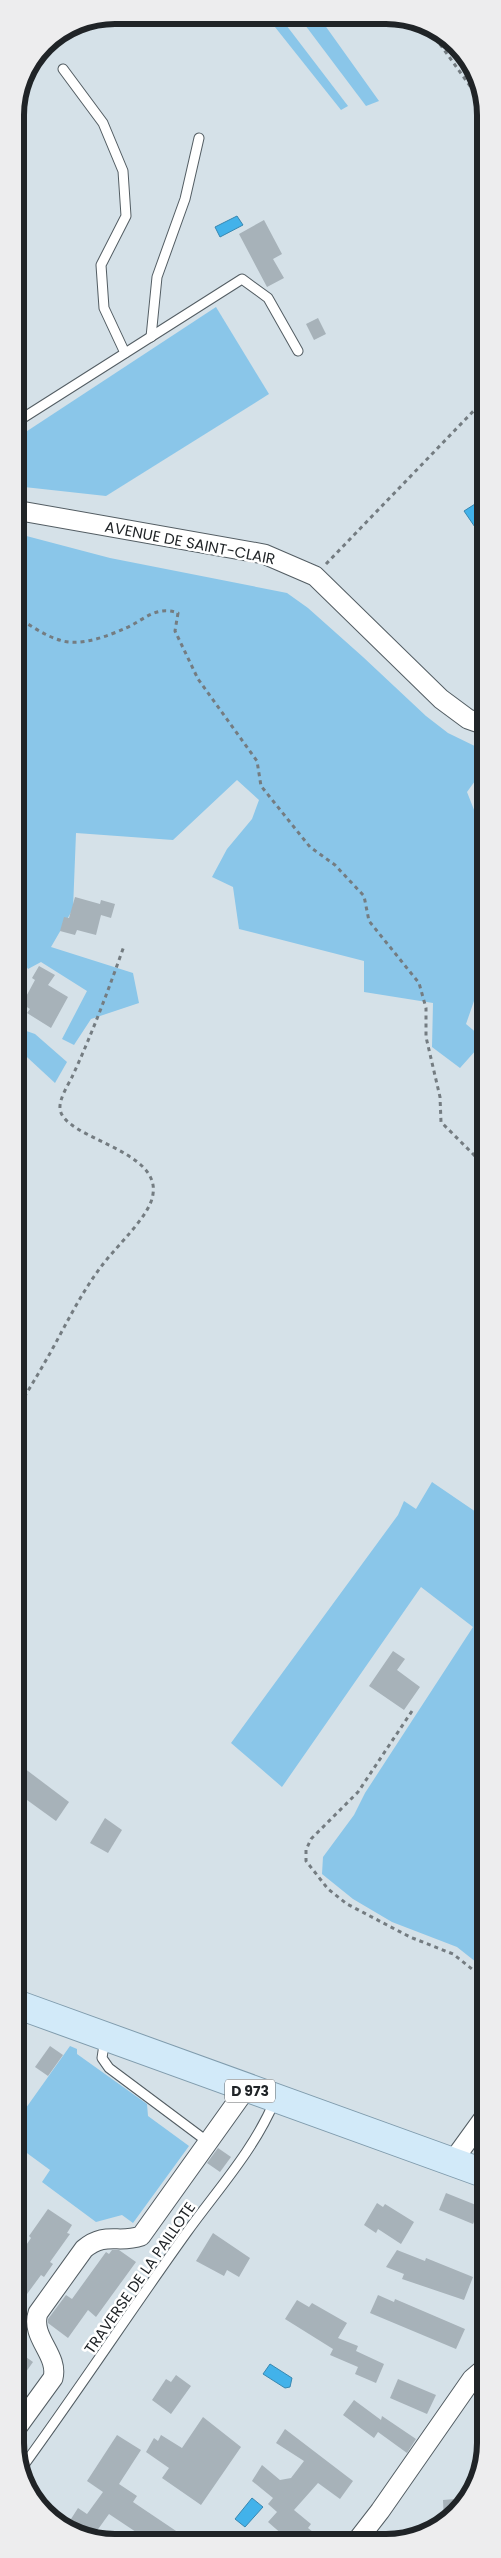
<svg xmlns="http://www.w3.org/2000/svg" width="501" height="2558" font-family="Poppins,sans-serif">
<style>
.green{fill:#8ac6e9}
.water{fill:#42b2ea;stroke:#3887b0}
.building{fill:#a7b2b9}
.lines{fill:none;stroke-linecap:round;stroke-linejoin:round}
.lane-casing{stroke:#535d63;stroke-width:11}
.street-casing{stroke:#535d63;stroke-width:21}
.primary-casing{stroke:#809cad;stroke-width:30}
.path{stroke:#747c81;stroke-width:3;stroke-dasharray:4 4;stroke-linecap:butt}
.lane{stroke:#fff;stroke-width:9}
.street{stroke:#fff;stroke-width:19}
.primary{stroke:#d2eaf9;stroke-width:28}
.labels{text-anchor:middle;stroke-width:5;stroke-linejoin:round;paint-order:stroke}
.shield{fill:#fff;stroke:#636668;stroke-width:1}
.shield-label{font-size:14px;font-weight:bold;fill:#202427}
.street-label{font-size:15px;fill:#202427;stroke:#fff}
.rim{fill:none;stroke:#202427;stroke-width:6}
</style>
<rect width="100%" height="100%" fill="#d5e1e8"/>
<!-- green -->
<g class="green">
<path d="M267,17H280L348,106L341,110Z"/>
<path d="M299,17H319L379,101L366,106Z"/>
<path d="M216,307L269,394L106,496L15,486V439Z"/>
<path d="M15,533L110,558L287,593L308,608L363,657L426,716L448,733L485,751V786L475,781L467,792L480,825L475,877L485,888V978H482L466,1024L485,1040L460,1068L432,1047L433,1003L364,992V961L239,929L233,887L212,877L227,849L252,819L259,800L237,780L173,840L76,833L73,909L51,947L133,973L139,1003L91,1019L74,1045L62,1039L87,991L41,962L28,969L21,958L15,960Z"/>
<path d="M15,1027L35,1034L67,1062L55,1083L15,1046Z"/>
<path d="M432,1482L476,1512L486,1498V1970L457,1947L392,1922L353,1899L322,1874L323,1857L354,1815L365,1793L473,1627L421,1587L282,1787L231,1743L398,1515L404,1501L416,1509Z"/>
<path d="M70,2046L77,2049V2054L147,2104L148,2116L189,2146L133,2223L122,2215L96,2222L42,2182L50,2170L16,2145V2122Z"/>
</g>
<!-- water -->
<g class="water">
<path d="M237,216L243,225L220,237L215,227Z"/>
<path d="M475,504L485,519V528L479,533L464,511Z"/>
<path d="M270,2364L292,2378L290,2387L285,2388L263,2374Z"/>
<path d="M252,2498L263,2507L245,2527L235,2519Z"/>
</g>
<!-- building -->
<g class="building">
<path d="M264,220L282,254L273,259L284,278L267,287L239,234Z"/>
<path d="M318,318L326,334L314,340L306,324Z"/>
<path d="M75,897L100,904L101,900L115,904L111,918L101,915L96,935L77,930L75,935L60,931L64,917L69,918Z"/>
<path d="M39,966L55,975L48,985L68,997L51,1028L27,1013L30,1009L22,1004L35,980L32,978Z"/>
<path d="M393,1651L405,1659L397,1670L420,1687L404,1710L369,1686Z"/>
<path d="M16,1762L69,1802L56,1821L16,1792Z"/>
<path d="M105,1818L122,1830L108,1853L90,1843Z"/>
<path d="M50,2046L63,2055L48,2076L35,2067Z"/>
<path d="M218,2148L231,2157L220,2172L207,2163Z"/>
<path d="M446,2193L481,2207L473,2224L439,2210Z"/>
<path d="M377,2203L383,2207L385,2204L414,2222L401,2244L378,2229L376,2233L364,2225Z"/>
<path d="M48,2209L72,2225L67,2233L70,2234L50,2262L53,2264L44,2277L41,2275L16,2309V2260L31,2238L29,2236Z"/>
<path d="M213,2233L250,2258L239,2277L227,2270L224,2276L196,2261Z"/>
<path d="M112,2250H119L136,2262L96,2317L88,2310L68,2338L48,2323V2319L66,2295L72,2299L106,2252L109,2254Z"/>
<path d="M397,2250L425,2261L426,2258L473,2277L464,2300L402,2279L404,2274L386,2267Z"/>
<path d="M378,2295L394,2302L395,2299L465,2329L456,2349L370,2313Z"/>
<path d="M297,2300L309,2307L312,2303L347,2323L338,2338L358,2346L356,2351L384,2364L376,2383L355,2374L358,2367L330,2355L333,2349L285,2319Z"/>
<path d="M16,2350L33,2362L16,2386Z"/>
<path d="M176,2375L191,2386L171,2414L152,2400L166,2379L171,2382Z"/>
<path d="M398,2379L436,2395L427,2414L390,2398Z"/>
<path d="M354,2400L381,2420L382,2416L416,2439L407,2453L378,2432L374,2438L343,2415Z"/>
<path d="M203,2417L241,2447L201,2505L162,2478L169,2468L146,2452L154,2438L158,2441L161,2435L182,2448Z"/>
<path d="M285,2429L353,2481L340,2499L318,2483L294,2510L311,2524L308,2528L313,2532L306,2542H291L268,2522L277,2512L268,2504L273,2498L252,2481L262,2465L280,2480L291,2478L304,2461L276,2443Z"/>
<path d="M117,2435L141,2450L119,2484L137,2496L133,2502L191,2541H130L136,2532L109,2514L91,2539L72,2528L75,2522L71,2519L78,2508L87,2514L103,2492L87,2481Z"/>
<path d="M466,2498L461,2509L444,2522L443,2500Z"/>
</g>
<g class="lines">
<!-- lane casing -->
<g class="lane-casing">
<g id="lane">
<path d="M63,69L103,123L123,171L126,216L101,265L104,308L125,353"/>
<path d="M151,337L157,277L185,199L199,138"/>
<path d="M15,423L242,279L268,298L298,351"/>
<path d="M105,2038L102,2058L109,2068L208,2142"/>
<path d="M21,2469C78,2391 131,2310 187,2232C218,2189 254,2150 275,2100"/>
</g>
</g>
<!-- street casing -->
<g class="street-casing">
<g id="street">
<path d="M15,510L264,554L315,576L441,699L468,719L485,725"/>
<path d="M452,2162L486,2115"/>
<path d="M16,2429L53,2378C59,2355 30,2337 38,2313L84,2249C106,2231 118,2244 141,2236L241,2096L243,2088"/>
<path d="M356,2542L380,2511L472,2379L486,2367"/>
</g>
</g>
<!-- primary casing -->
<g class="primary-casing">
<path id="primary" d="M16,2004L486,2174"/>
</g>
<!-- path -->
<g class="path">
<path d="M434,32L432,33L485,107"/>
<path d="M326,564L485,399"/>
<path d="M15,616C30,625 46,637 63,641C82,646 108,636 126,628C144,620 156,605 178,613L175,631L198,679L257,761L261,786L310,847L335,865L364,896L369,921L419,983L426,1008V1037L440,1097L441,1122L485,1166"/>
<path d="M16,1411C29,1389 42,1368 54,1346C72,1313 89,1278 115,1250C126,1237 151,1212 153,1194C160,1149 64,1139 60,1109C59,1099 68,1085 72,1077C92,1034 108,991 124,946"/>
<path d="M412,1711L358,1792L311,1839L306,1850V1861L328,1889L347,1904L410,1937L453,1954L486,1980"/>
</g>
<!-- lane -->
<use href="#lane" class="lane"/>
<!-- street -->
<use href="#street" class="street"/>
<!-- primary -->
<use href="#primary" class="primary"/>
</g>
<g class="labels">
<!-- shield labels -->
<rect class="shield" x="225" y="2079.5" width="50" height="23" rx="4"/>
<g class="shield-label">
<text x="250" y="2096">D 973</text>
</g>
<!-- street labels -->
<g class="street-label">
<text transform="translate(190 543) rotate(11)" y="5">AVENUE DE SAINT-CLAIR</text>
<text transform="translate(140 2278) rotate(-55)" y="5">TRAVERSE DE LA PAILLOTE</text>
</g>
</g>
<!-- crop -->
<path d="M0 0H501V2558H0ZM115 24H386A91 91 0 0 1 477 115V2443A91 91 0 0 1 386 2534H115A91 91 0 0 1 24 2443V115A91 91 0 0 1 115 24Z" fill="#ededee" fill-rule="evenodd"/>
<path class="rim" d="M115 24H386A91 91 0 0 1 477 115V2443A91 91 0 0 1 386 2534H115A91 91 0 0 1 24 2443V115A91 91 0 0 1 115 24Z"/>
</svg>
